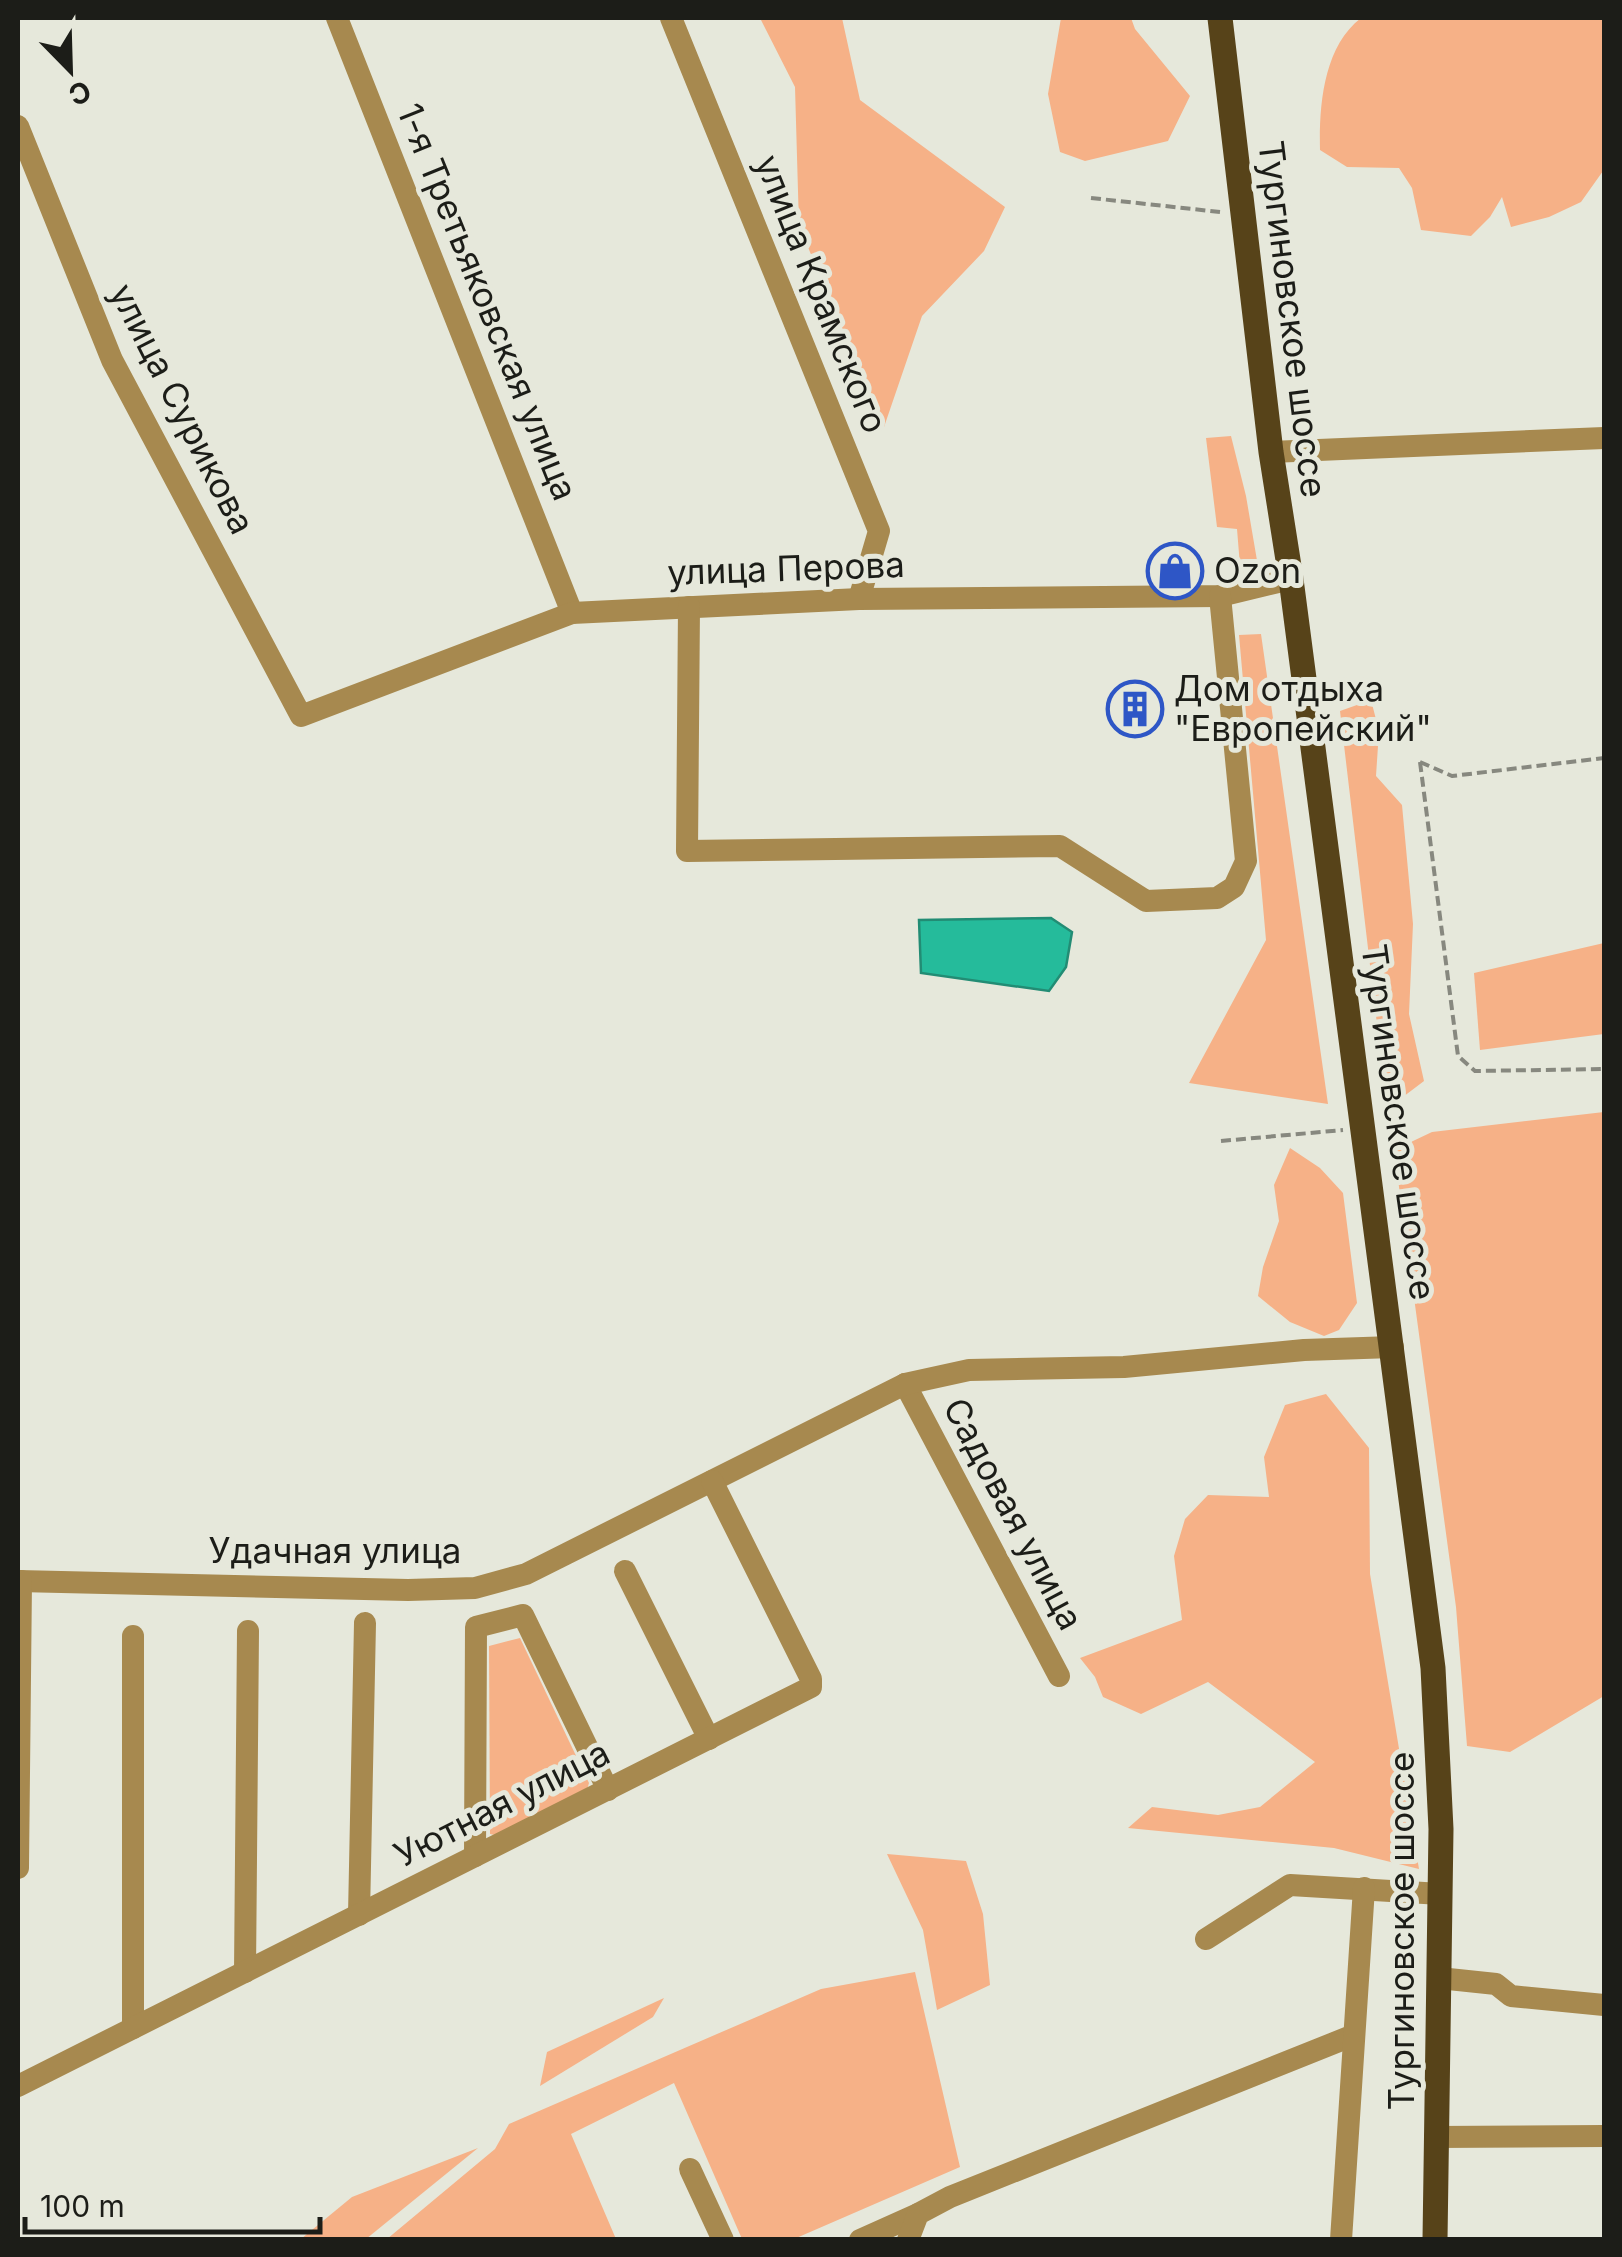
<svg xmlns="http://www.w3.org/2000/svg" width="1622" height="2257" font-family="Inter,sans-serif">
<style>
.green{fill:#f6b187}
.water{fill:#25bb9b;stroke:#228c74;stroke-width:2.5}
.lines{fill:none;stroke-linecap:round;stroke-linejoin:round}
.path{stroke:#87887f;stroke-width:4;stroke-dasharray:10 5;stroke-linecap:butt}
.minor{stroke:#a7894f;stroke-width:22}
.major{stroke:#574319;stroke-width:25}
.labels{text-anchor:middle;stroke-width:10;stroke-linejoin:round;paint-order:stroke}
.street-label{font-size:35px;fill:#1c1d18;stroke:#e6e8db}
.poi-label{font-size:35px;fill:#1c1d18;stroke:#e6e8db;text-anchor:start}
</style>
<rect width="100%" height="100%" fill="#e6e8db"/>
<!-- green -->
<g class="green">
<path d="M760,18H842L860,100L1005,207L984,251L922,316L884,427L799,226L795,87Z"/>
<path d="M1061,18H1131L1135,29L1190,96L1168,141L1085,161L1060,152L1048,94Z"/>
<path d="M1361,18H1604L1603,171L1581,202L1549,217L1511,227L1502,197L1490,217L1471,236L1421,230L1412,188L1399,168L1347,167L1320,150C1319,107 1323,47 1361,18Z"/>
<path d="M1231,436L1246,496L1260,578H1241L1237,529L1217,527L1206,438Z"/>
<path d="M1261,634L1328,1104L1189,1083L1266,940L1239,635Z"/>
<path d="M1371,700L1379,731L1376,776L1402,805L1413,924L1409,1014L1424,1081L1387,1109L1340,711Z"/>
<path d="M1604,943V1034L1480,1050L1474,973Z"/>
<path d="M1604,1112V1696L1510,1752L1467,1746L1456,1607L1394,1150L1432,1132Z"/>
<path d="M1290,1148L1320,1168L1343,1193L1357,1303L1339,1330L1324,1336L1290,1322L1258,1296L1263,1267L1279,1221L1274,1185Z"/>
<path d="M1326,1394L1369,1448L1370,1574L1419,1869L1334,1848L1128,1828L1152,1807L1218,1815L1260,1807L1315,1762L1208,1682L1141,1714L1103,1697L1095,1677L1080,1658L1182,1620L1174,1556L1185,1519L1208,1495L1269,1497L1264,1457L1285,1405Z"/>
<path d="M520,1638L589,1783L585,1797L499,1836L490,1834L489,1646Z"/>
<path d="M887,1854L966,1861L983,1914L990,1985L937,2010L923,1930Z"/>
<path d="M915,1972L960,2167L794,2239H742L674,2083L571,2134L616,2239H387L495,2149L509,2124L821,1989Z"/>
<path d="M664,1998L653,2017L540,2086L547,2052Z"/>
<path d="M478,2148L366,2239H301L352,2197Z"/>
</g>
<!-- water -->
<path class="water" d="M1051,918L1072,932L1066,967L1049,991L921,973L919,920Z"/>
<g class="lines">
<!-- path -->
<g class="path">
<path d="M1091,198L1220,212"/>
<path d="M1420,762L1458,1056L1475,1071L1604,1069"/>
<path d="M1420,762L1452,776L1604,758"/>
<path d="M1221,1141L1343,1130"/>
</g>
<!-- minor -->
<g class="minor">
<path d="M337,18L572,613"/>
<path d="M671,18L879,531L859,599"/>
<path d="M18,126L112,360L301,716L572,613L859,599L1220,596L1291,579"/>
<path d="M1271,452L1604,438"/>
<path d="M689,607L687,851L1060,846L1146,901L1217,898L1234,887L1246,861L1220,596"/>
<path d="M905,1384L1059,1676"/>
<path d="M625,1571L709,1739"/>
<path d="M18,1581L408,1590L475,1588L526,1574L905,1384L969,1370L1124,1367L1304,1350L1393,1347"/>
<path d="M133,1636V2028"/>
<path d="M475,1856L476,1627L523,1615L608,1790"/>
<path d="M18,1868L21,1581"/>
<path d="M359,1915L365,1623"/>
<path d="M1206,1939L1290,1885L1441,1894"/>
<path d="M245,1972L248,1631"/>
<path d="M1439,1978L1496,1984L1511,1996L1604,2005"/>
<path d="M18,2086L811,1687V1679L712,1481"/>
<path d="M1435,2137L1604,2136"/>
<path d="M690,2169L723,2240"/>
<path d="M860,2240L918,2214"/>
<path d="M908,2240L918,2214L950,2197L1354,2035"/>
<path d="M1341,2240L1364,1888"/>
</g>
<!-- major -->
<path class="major" d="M1220,18L1271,452L1291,579L1433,1668L1441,1829L1435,2240"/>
</g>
<!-- icons -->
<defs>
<g id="shop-ring" transform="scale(2.875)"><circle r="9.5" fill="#e6e8db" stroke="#2e56c6" stroke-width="1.5"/><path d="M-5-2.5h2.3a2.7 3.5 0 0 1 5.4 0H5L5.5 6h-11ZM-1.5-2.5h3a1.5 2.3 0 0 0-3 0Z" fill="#2e56c6"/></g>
<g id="building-ring" transform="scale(2.875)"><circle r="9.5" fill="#e6e8db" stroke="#2e56c6" stroke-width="1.5"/><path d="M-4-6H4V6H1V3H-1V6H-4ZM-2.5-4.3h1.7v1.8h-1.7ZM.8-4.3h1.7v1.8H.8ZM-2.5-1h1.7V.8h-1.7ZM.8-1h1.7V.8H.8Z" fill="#2e56c6"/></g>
</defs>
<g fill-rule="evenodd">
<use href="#shop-ring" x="1175" y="571"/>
<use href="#building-ring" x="1135" y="709"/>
</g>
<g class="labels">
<!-- street labels -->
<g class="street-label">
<text transform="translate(821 294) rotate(68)" y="12">улица Крамского</text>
<text transform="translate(487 302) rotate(68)" y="12">1-я Третьяковская улица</text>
<text transform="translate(1292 319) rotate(83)" y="12">Тургиновское шоссе</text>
<text transform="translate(182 409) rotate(63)" y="12">улица Сурикова</text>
<text transform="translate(786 569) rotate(-2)" y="12">улица Перова</text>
<text transform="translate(1398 1122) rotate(82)" y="12">Тургиновское шоссе</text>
<text transform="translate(1013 1514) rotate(62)" y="12">Садовая улица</text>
<text x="335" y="1563">Удачная улица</text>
<text transform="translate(502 1804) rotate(-27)" y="12">Уютная улица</text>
<text transform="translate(1402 1931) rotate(-90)" y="12">Тургиновское шоссе</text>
</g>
<!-- poi labels -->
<g class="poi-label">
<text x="1214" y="583">Ozon</text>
<text x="1174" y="701">Дом отдыха<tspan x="1174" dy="40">"Европейский"</tspan></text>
</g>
</g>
<!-- border -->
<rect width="1622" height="2257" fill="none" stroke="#1c1d18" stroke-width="40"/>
<!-- north arrow -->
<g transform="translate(70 70) rotate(157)" stroke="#e6e8db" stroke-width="8" paint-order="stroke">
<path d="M0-8L18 38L0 25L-18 38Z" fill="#1c1d18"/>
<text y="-15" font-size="28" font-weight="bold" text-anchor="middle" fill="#1c1d18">С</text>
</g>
<!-- scale -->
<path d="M25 2217v15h295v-15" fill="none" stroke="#1c1d18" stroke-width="5"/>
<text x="40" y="2217" font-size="30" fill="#1c1d18" stroke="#e6e8db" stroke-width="8" paint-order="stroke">100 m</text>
</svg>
